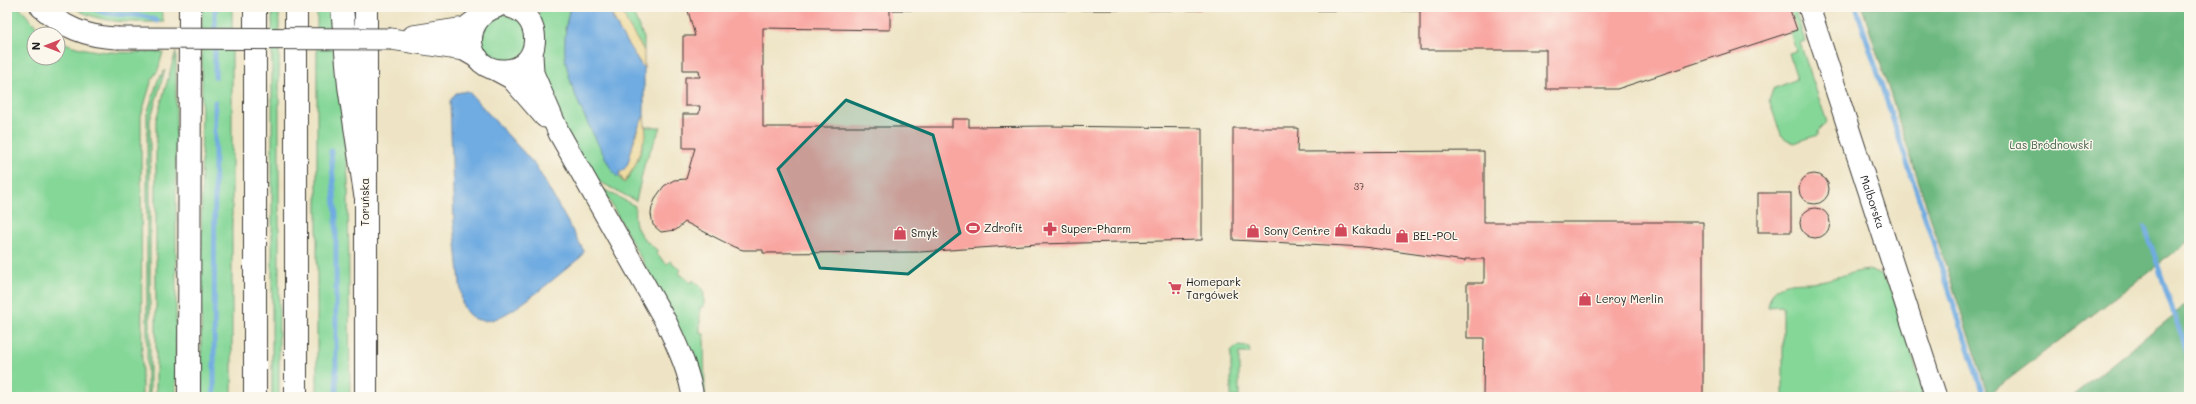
<svg xmlns="http://www.w3.org/2000/svg" width="2196" height="404" font-family="Mali,sans-serif">
<style>
.green{fill:#85d798;stroke:#507a5a}
.forest{fill:#6cb880;stroke:#446a4e}
.sand{fill:#eeda9e;stroke:#857b5d}
.water{fill:#70abe1;stroke:#46647e}
.lines{fill:none;stroke-linecap:round;stroke-linejoin:round}
.stream{stroke:#70abe1;stroke-width:5}
.building{fill:#f9a6a1}
.minor-casing{stroke:#3c3a35;stroke-width:23}
.major-casing{stroke:#3c3a35;stroke-width:24}
.highway-casing{stroke:#3c3a35;stroke-width:24}
.minor{stroke:#fff;stroke-width:21}
.major{stroke:#fff;stroke-width:22}
.highway{stroke:#fff;stroke-width:22}
.minor-bridge-casing{stroke:#3c3a35;stroke-width:23;stroke-linecap:butt}
.minor-bridge{stroke:#fff;stroke-width:21}
.marked{fill:#0f766e;fill-opacity:0.2;stroke:#0f766e;stroke-width:3;stroke-linejoin:round}
.labels{text-anchor:middle;stroke-width:3;stroke-linejoin:round;paint-order:stroke}
.number-label{font-size:9px;fill:#533e3d}
.park-label{font-size:11px;fill:#415d47;stroke:#fbf7ec}
.street-label{font-size:11px;fill:#1c1c1c;stroke:#fbf7ec}
.poi-label{font-size:11px;fill:#1c1c1c;stroke:#fbf7ec;text-anchor:start}
</style>
<rect width="100%" height="100%" fill="#fbf7ec"/>
<filter id="ink" filterUnits="userSpaceOnUse"><feTurbulence type="fractalNoise" baseFrequency=".025" numOctaves="2"/><feDisplacementMap in="SourceGraphic" scale="8" xChannelSelector="R" yChannelSelector="G"/><feConvolveMatrix kernelMatrix="1 2 1 2 8 2 1 2 1" color-interpolation-filters="sRGB"/></filter>
<filter id="wash" filterUnits="userSpaceOnUse"><feTurbulence type="fractalNoise" baseFrequency=".012" numOctaves="4" result="noise"/><feDisplacementMap in="SourceGraphic" scale="16" xChannelSelector="R" yChannelSelector="G"/><feGaussianBlur stdDeviation="0.9" result="paint"/><feColorMatrix in="noise" values="0 0 0 0 0 0 0 0 0 0 0 0 0 0 0 0 0 1.4 0 .05"/><feComposite in="paint" operator="in"/></filter>
<g filter="url(#wash)">
<rect width="100%" height="100%" fill="#eee4c5"/>
<!-- green -->
<g class="green">
<path d="M7,7H19L37,27L48,34H34V58H58V40C91,56 128,52 163,52L158,70L152,79L141,116L142,397H7Z"/>
<path d="M73,7H160L164,22C133,22 101,25 73,7Z"/>
<path d="M202,7H232V397H201Z"/>
<rect x="272" y="7" width="7" height="390"/>
<path d="M317,7H334L348,179L350,397H317Z"/>
<path d="M540,7H570L565,29L577,97L608,163L624,183C634,172 647,142 644,127H661L645,162L636,201L604,184L586,178L546,112L497,75L469,25L482,8L537,23Z"/>
<path d="M620,7H630L644,38V51L628,25Z"/>
<path d="M1789,7H1794L1805,41L1800,43L1827,122L1817,132L1818,135L1794,143L1782,137L1769,101L1773,89L1797,79L1789,53L1796,51L1790,32L1796,30Z"/>
<path d="M176,51V397H156V120Z"/>
<path d="M165,70L150,120V397H147V114L158,80Z"/>
<path d="M603,189L635,206C633,230 640,236 658,251L656,254L667,264L670,261L681,270L679,273L691,283L693,280L704,290V307H700V333L704,334L705,397H703L697,371L686,341Z"/>
<path d="M1871,270L1883,275L1893,294L1925,397H1783V306L1768,307C1773,275 1798,285 1820,281C1838,278 1852,271 1871,270Z"/>
<path d="M1237,346L1249,347L1250,353H1239V397H1231V352Z"/>
</g>
<!-- forest -->
<g class="forest">
<path d="M1862,7H2189V241L1988,395Z"/>
<path d="M2189,302V397H2071Z"/>
</g>
<!-- sand -->
<g class="sand">
<path d="M610,7H620L628,25L644,51V69C631,49 616,30 610,7Z"/>
<path d="M644,116L646,134L635,166L624,183L619,172C632,168 633,130 644,116Z"/>
</g>
<!-- water -->
<g class="water">
<path d="M570,7H610L612,17L623,37L644,69V116L636,132L628,163L623,171L619,172L620,176L617,177L610,167C594,135 569,92 565,56C564,39 566,23 570,7Z"/>
<path d="M468,91L536,166L584,251L581,257C560,273 514,315 491,320C477,323 466,316 462,303L454,224L450,101L456,93Z"/>
</g>
<g class="lines">
<!-- stream -->
<g class="stream">
<path d="M91,7C112,20 140,10 157,21"/>
<path d="M1856,7L1984,397"/>
<path d="M215,34V7"/>
<path d="M215,77V42"/>
<path d="M331,151L336,218V397"/>
<path d="M2145,227L2189,359"/>
<path d="M214,397L215,102"/>
</g>
</g>
<g id="blocks">
<!-- building -->
<g class="building">
<path d="M687,7H1202V10H890V30L763,28V127H952V119H969V127L1047,126L1202,128V240L1038,244L920,252L763,253V250H743L734,247L685,222L676,230L661,232L653,225L651,214L652,207L656,197L664,186L674,180L686,179L695,148H683V114H699L700,106H685V77H700L699,70H683V36H695Z"/>
<path d="M1233,7H1789L1797,30L1617,89H1546V50H1420V11L1233,10Z"/>
<path d="M1233,128H1298L1297,152L1484,151V222H1703V397H1483L1484,338H1467V283H1484V259H1465V261L1364,247L1233,240Z"/>
<circle cx="1814" cy="189" r="15"/>
<rect x="1758" y="193" width="33" height="39"/>
<circle cx="1815" cy="223" r="15"/>
</g>
</g>
</g>
<g filter="url(#ink)">
<use href="#blocks" fill-opacity="0" stroke="#3c3a35" stroke-width="1"/>
<g class="lines">
<!-- minor casing -->
<g class="minor-casing">
<g id="minor">
<path d="M41,7C63,27 86,37 117,38"/>
<path d="M497,7C459,19 465,72 505,70C542,69 545,16 510,7"/>
<path id="s1" d="M1809,7L1936,397"/>
<path d="M413,36L465,28L477,19"/>
<path d="M391,39L464,50L478,58"/>
<path d="M532,54L533,73L559,133L667,324C678,348 689,371 693,397"/>
<path d="M496,70L511,78L545,117"/>
</g>
</g>
<!-- major casing -->
<g class="major-casing">
<g id="major">
<path d="M366,7V397"/>
<path d="M189,397L190,7"/>
</g>
</g>
<!-- highway casing -->
<g class="highway-casing">
<g id="highway">
<path d="M296,7V397"/>
<path d="M342,7L349,86L365,194"/>
<path d="M255,397V7"/>
</g>
</g>
<!-- minor -->
<use href="#minor" class="minor"/>
<!-- major -->
<use href="#major" class="major"/>
<!-- highway -->
<use href="#highway" class="highway"/>
<!-- minor-bridge casing -->
<g class="minor-bridge-casing">
<path id="minor-bridge" d="M117,38L391,39"/>
</g>
<!-- minor-bridge -->
<use href="#minor-bridge" class="minor-bridge"/>
</g>
</g>
<!-- marked area -->
<path class="marked" d="M846,100L933,135L960,233L908,274L820,268L778,169Z"/>
<!-- icons -->
<defs>
<g id="stadium-bare" transform="scale(1.08)"><path d="M0-5a6.5 5 0 1 0 0 10a6.5 5 0 1 0 0-10ZM-3.5-1.8h7v3.6h-7Z" fill="#d1495b" stroke="#fbf7ec" stroke-width="2.5" paint-order="stroke"/></g>
<g id="pharmacy-bare" transform="scale(1.08)"><path d="M-2-6h4v4h4v4h-4v4h-4v-4h-4v-4h4Z" fill="#d1495b" stroke="#fbf7ec" stroke-width="2.5" paint-order="stroke"/></g>
<g id="shop-bare" transform="scale(1.08)"><path d="M-5-2.5h2.3a2.7 3.5 0 0 1 5.4 0H5L5.5 6h-11ZM-1.5-2.5h3a1.5 2.3 0 0 0-3 0Z" fill="#d1495b" stroke="#fbf7ec" stroke-width="2.5" paint-order="stroke"/></g>
<g id="supermarket-bare" transform="scale(1.08)"><path d="M-6-5.5h2.5l.6 2H6L4.5 2H-2.5L-4.4-4H-6ZM-1.5 3.2a1.3 1.3 0 1 0 .1 0ZM3 3.2a1.3 1.3 0 1 0 .1 0Z" fill="#d1495b" stroke="#fbf7ec" stroke-width="2.5" paint-order="stroke"/></g>
</defs>
<g fill-rule="evenodd">
<use href="#stadium-bare" x="973" y="228"/>
<use href="#pharmacy-bare" x="1050" y="229"/>
<use href="#shop-bare" x="1341" y="230"/>
<use href="#shop-bare" x="1253" y="231"/>
<use href="#shop-bare" x="900" y="233"/>
<use href="#shop-bare" x="1402" y="236"/>
<use href="#supermarket-bare" x="1175" y="288"/>
<use href="#shop-bare" x="1585" y="299"/>
</g>
<g class="labels">
<!-- number labels -->
<g class="number-label">
<text x="1359" y="190">37</text>
</g>
<!-- park labels -->
<g class="park-label">
<text x="2051" y="149">Las Bródnowski</text>
</g>
<!-- street labels -->
<g class="street-label">
<text transform="translate(365 202) rotate(-90)" y="4">Toruńska</text>
<text dy="4" stroke="none"><textPath href="#s1" startOffset="205">Malborska</textPath></text>
</g>
<!-- poi labels -->
<g class="poi-label">
<text x="984" y="232">Zdrofit</text>
<text x="1061" y="233">Super-Pharm</text>
<text x="1352" y="234">Kakadu</text>
<text x="1264" y="235">Sony Centre</text>
<text x="911" y="237">Smyk</text>
<text x="1413" y="240">BEL-POL</text>
<text x="1186" y="286">Homepark<tspan x="1186" dy="13">Targówek</tspan></text>
<text x="1596" y="303">Leroy Merlin</text>
</g>
</g>
<!-- margin -->
<rect width="2196" height="404" fill="none" stroke="#fbf7ec" stroke-width="24"/>
<!-- north arrow -->
<g transform="translate(46 46) rotate(270)"><circle r="19" fill="#fbf7ec" stroke="#a29f99"/>
<path d="M0-3L7 15L0 10L-7 15Z" fill="#d1495b"/>
<text y="-6" font-size="11" font-weight="bold" text-anchor="middle" fill="#1c1c1c">N</text>
</g>
</svg>
